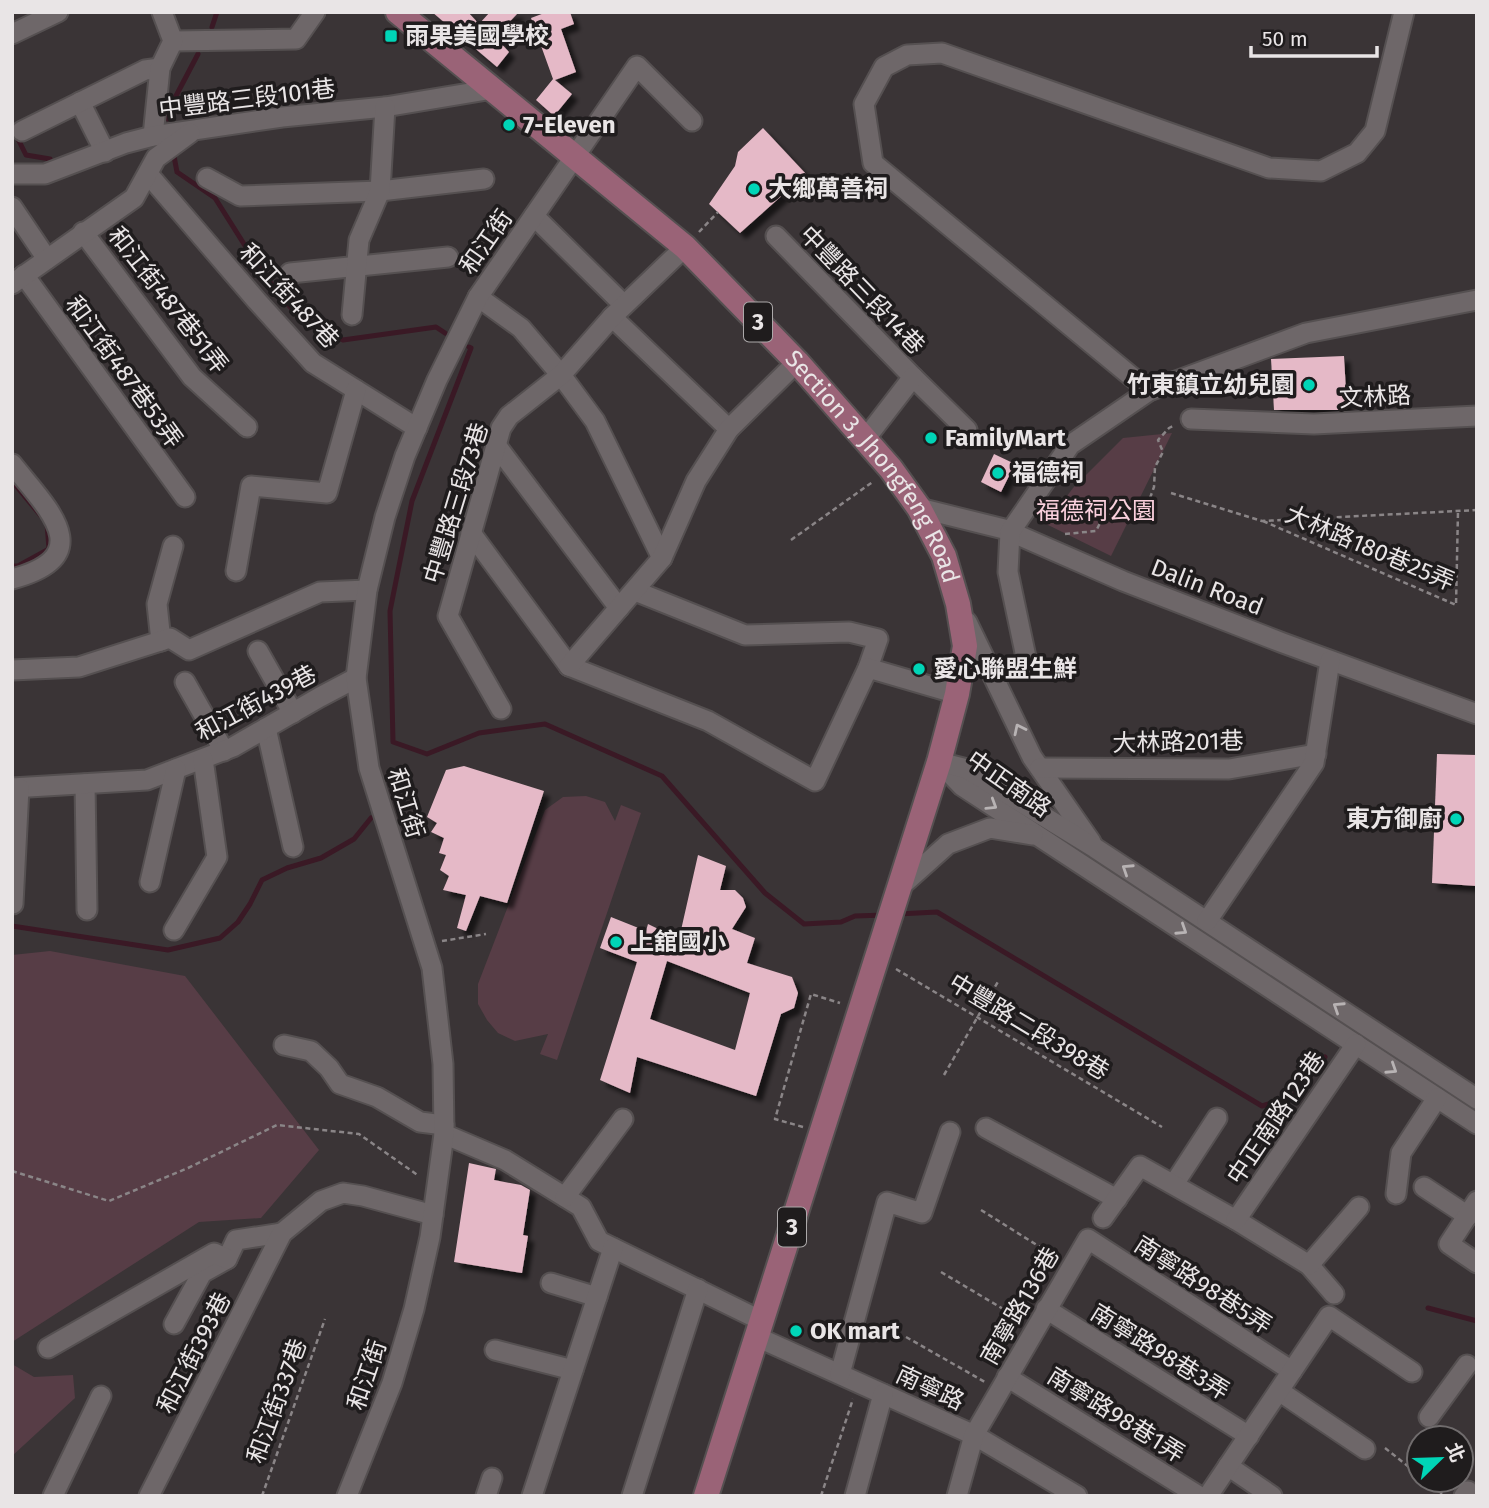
<svg xmlns="http://www.w3.org/2000/svg" width="1489" height="1508" font-family="'Fira Sans','Noto Sans TC',sans-serif">
<style>
.green{fill:#573d46}
.lines{fill:none;stroke-linecap:round;stroke-linejoin:round}
.stream{stroke:#3a1925;stroke-width:5}
.building{fill:#e5b9c7;fill-rule:evenodd;filter:url(#shadow)}
.minor-casing{stroke:#555051;stroke-width:23}
.major-casing{stroke:#555051;stroke-width:28}
.path{stroke:#8a8587;stroke-width:2.5;stroke-dasharray:5 3.5;stroke-linecap:butt}
.minor{stroke:#6e6769;stroke-width:19}
.major{stroke:#9a6377;stroke-width:24}
.oneway{stroke:#b8b3b4}
.poi-dot{fill:#00d5b7;stroke:#1f1c1d;stroke-width:2.5}
.labels{text-anchor:middle;stroke-width:7;stroke-linejoin:round;paint-order:stroke}
.shield{fill:#1f1c1d;stroke:#aca9aa;stroke-width:2}
.shield-label{font-size:23px;font-weight:bold;fill:#e9e5e6}
.poi-label{font-size:24px;font-weight:bold;fill:#e9e5e6;stroke:#1f1c1d;text-anchor:start}
.street-label{font-size:24px;fill:#e9e5e6;stroke:#1f1c1d}
.park-label{font-size:24px;fill:#fad0dd;stroke:#1f1c1d}
</style>
<defs>
<filter id="shadow"><feDropShadow dx="6" dy="6" stdDeviation="2" flood-color="#0009"/></filter>
</defs>
<rect width="100%" height="100%" fill="#3a3436"/>
<!-- green -->
<g class="green">
<path d="M1172,433L1111,556L1046,524L1073,488L1123,438Z"/>
<path d="M586,796L605,802L615,821L621,805L641,813L557,1060L540,1054L548,1034L515,1041L498,1033L487,1020L478,1004V984L545,810L563,797Z"/>
<path d="M50,951L185,976L319,1150L261,1218L199,1222L12,1342V955Z"/>
<path d="M12,1364L34,1377L73,1375L75,1398L12,1456Z"/>
</g>
<g class="lines">
<!-- stream -->
<g class="stream">
<path d="M212,27L217,12"/>
<path d="M168,119L167,113L198,54"/>
<path d="M12,127L26,155L50,159"/>
<path d="M173,151L177,172L215,198L261,271L300,319L343,340L436,327L445,333"/>
<path d="M469,347L471,348L412,501L390,611L393,742L427,754L479,733L545,724L662,776L765,893L804,924L841,922L855,916L885,915"/>
<path d="M12,481L41,516"/>
<path d="M12,566H18L49,549L47,523"/>
<path d="M898,914L937,912L1262,1106L1293,1096L1325,1057"/>
<path d="M12,926L168,950L220,938L238,922L250,904L262,880L287,868L321,858L354,839L371,818"/>
<path d="M1428,1308L1477,1321"/>
</g>
</g>
<!-- building -->
<g class="building">
<path d="M432,12H468L479,24L490,12H519L495,37L509,52L497,67Z"/>
<path d="M547,12H570L574,24L561,29L576,72L555,80L572,94L554,116L536,100L553,79L531,18Z"/>
<path d="M763,128L806,174L740,233L709,204L735,166L738,152Z"/>
<path d="M1344,356L1347,410H1274L1271,359Z"/>
<path d="M994,454L1015,464L1001,492L981,482Z"/>
<path d="M1437,754L1477,755V886L1432,883Z"/>
<path d="M464,766L544,791L507,903L480,896L466,931L457,928L466,895L443,890L449,876L440,870L446,855L439,853L444,838L431,832L437,823L427,817L446,770Z"/>
<path d="M698,855L726,866L720,890H735L743,898L746,907L732,929L755,938L747,963L792,977L798,993L794,1008L781,1014L756,1096L637,1057L630,1093L600,1080L637,962L600,948L611,917L646,931L648,924L679,939ZM667,961L750,993L735,1050L650,1019Z"/>
<path d="M469,1163L496,1169L494,1180L521,1185L530,1190L523,1235L528,1236L522,1273L454,1262Z"/>
</g>
<g class="lines">
<!-- minor casing -->
<g class="minor-casing">
<g id="minor">
<path d="M12,34L58,12"/>
<path d="M173,41L296,39L315,12"/>
<path d="M80,102L105,152"/>
<path d="M22,131L145,70L160,68"/>
<path d="M153,136L160,68L173,41L162,12"/>
<path d="M12,174H45L126,143L153,136L282,117L385,107L493,89"/>
<path d="M148,174L257,301L313,363L417,428"/>
<path d="M207,178L240,196L380,191L484,179"/>
<path d="M12,207L47,259"/>
<path d="M534,216L624,305"/>
<path d="M83,232L192,377L247,427"/>
<path d="M776,236L913,377L967,430"/>
<path d="M290,273L448,257"/>
<path d="M24,275L185,497"/>
<path d="M12,284L134,198L156,158L190,133"/>
<path d="M478,297L521,328L561,375L595,421L662,558"/>
<path d="M352,315L359,240L380,191L385,107"/>
<path d="M612,317L729,429"/>
<path d="M1149,391L873,163L864,104L884,67L907,55L942,53L1269,168L1321,171L1357,153L1375,131L1404,12"/>
<path d="M1191,419L1314,424L1477,416"/>
<path d="M866,438L913,377"/>
<path d="M496,445L619,608"/>
<path d="M12,464C47,508 100,556 12,579"/>
<path d="M919,508L1004,529L1123,581L1283,643L1477,714"/>
<path d="M471,533L569,666"/>
<path d="M236,571L251,486L327,493L356,390"/>
<path d="M635,591L745,635L849,632L878,639L868,668"/>
<path d="M967,622L1032,757L1091,842"/>
<path d="M161,641L157,604L173,546"/>
<path d="M258,651L293,713"/>
<path d="M1027,662L1008,572L1010,532L1070,445L1149,391L1306,333L1477,300"/>
<path d="M569,666L708,721L815,781L868,668L957,694"/>
<path d="M569,666L662,558L696,481L729,429L797,362"/>
<path d="M12,670L79,667L170,638L189,650L320,592L367,590"/>
<path d="M185,682L224,751"/>
<path d="M501,709L448,616L501,428L509,416L561,375L612,317L685,247"/>
<path d="M266,728L293,847"/>
<path d="M939,762L962,786L1477,1124"/>
<path d="M939,762L967,769L1095,848L1477,1099"/>
<path d="M1040,768L1229,769L1316,754"/>
<path d="M85,784L87,910"/>
<path d="M12,788L147,780L233,747L320,697L356,678"/>
<path d="M150,882L176,769"/>
<path d="M900,887L948,844L990,828L1033,835"/>
<path d="M13,904L19,788"/>
<path d="M1207,921L1314,763L1330,661"/>
<path d="M174,930L217,857L203,759"/>
<path d="M284,1045L311,1051L329,1068L340,1084L377,1097L420,1122L444,1125"/>
<path d="M986,1128L1117,1199"/>
<path d="M444,1134L505,1160L581,1207L599,1241L762,1321"/>
<path d="M1174,1184L1217,1118"/>
<path d="M1424,1187L1468,1216"/>
<path d="M1396,1194L1401,1153L1437,1098"/>
<path d="M565,1197L623,1119"/>
<path d="M1477,1201L1449,1244L1477,1263"/>
<path d="M1103,1218L1140,1166L1236,1220L1309,1265L1334,1294"/>
<path d="M1236,1220L1356,1044"/>
<path d="M1309,1265L1359,1207"/>
<path d="M551,1283L597,1297"/>
<path d="M1046,1309L1249,1436"/>
<path d="M174,1324L202,1273L227,1259L236,1240L282,1233"/>
<path d="M757,1337L974,1435L1077,1496"/>
<path d="M48,1348L214,1253L227,1259"/>
<path d="M495,1350L573,1370"/>
<path d="M840,1374L887,1202L922,1213L950,1132"/>
<path d="M1007,1377L1199,1496"/>
<path d="M1279,1391L1365,1449"/>
<path d="M1429,1417L1467,1365"/>
<path d="M1228,1466L1272,1496"/>
<path d="M53,1496L101,1396"/>
<path d="M149,1496L282,1233L321,1201L343,1193L363,1196L433,1215"/>
<path d="M347,1496L392,1383L414,1309L430,1237L444,1134L443,1064L432,968L369,768L356,678L367,590L385,517L405,456L437,380L478,297L637,66L692,121"/>
<path d="M486,1496L492,1478"/>
<path d="M532,1496L613,1248"/>
<path d="M632,1496L698,1289"/>
<path d="M855,1496L883,1394"/>
<path d="M957,1496L974,1435L1088,1239L1292,1371"/>
<path d="M1208,1496L1329,1316L1412,1372"/>
<path d="M1464,1496L1468,1491"/>
</g>
</g>
<!-- major casing -->
<g class="major-casing">
<g id="major">
<path id="s1" d="M398,12L685,247L797,362L891,469L919,508L944,556L958,604L965,646L957,694L939,762L706,1496"/>
</g>
</g>
<!-- path -->
<g class="path">
<path d="M699,232L718,212"/>
<path d="M1171,493L1262,521L1477,510"/>
<path d="M1263,521L1456,605L1458,511"/>
<path d="M1065,534L1096,531L1103,517L1115,512L1128,522L1139,516L1141,508L1150,498L1154,487L1155,467L1163,452L1158,440L1169,428L1175,425"/>
<path d="M791,540L874,481"/>
<path d="M442,941L486,934"/>
<path d="M896,969L1162,1127"/>
<path d="M944,1075L999,980"/>
<path d="M803,1127L775,1119L811,994L840,1003"/>
<path d="M12,1171L109,1201L188,1168L277,1125L359,1134L419,1176"/>
<path d="M981,1210L1056,1257"/>
<path d="M941,1272L1020,1319"/>
<path d="M906,1337L985,1382"/>
<path d="M1385,1448L1419,1475"/>
<path d="M1425,1480L1445,1496"/>
<path d="M262,1496L325,1319"/>
<path d="M821,1496L853,1399"/>
</g>
<!-- minor -->
<use href="#minor" class="minor"/>
<!-- major -->
<use href="#major" class="major"/>
</g>
<!-- one-way arrows -->
<defs><path id="oneway-chevron" d="M-2-3.5L2.5 0L-2 3.5" fill="none" stroke-width="1.6" stroke-linecap="round" stroke-linejoin="round" transform="scale(1.75)"/></defs>
<g class="oneway">
<use href="#oneway-chevron" transform="translate(1019 729) rotate(-116)"/>
<use href="#oneway-chevron" transform="translate(992 805) rotate(32)"/>
<use href="#oneway-chevron" transform="translate(1127 869) rotate(-147)"/>
<use href="#oneway-chevron" transform="translate(1182 930) rotate(33)"/>
<use href="#oneway-chevron" transform="translate(1338 1007) rotate(-147)"/>
<use href="#oneway-chevron" transform="translate(1392 1069) rotate(33)"/>
</g>
<!-- markers -->
<g class="poi-dot">
<rect x="384" y="29" width="14" height="14" rx="3.5"/>
<circle cx="509" cy="125" r="7"/>
<circle cx="754" cy="189" r="7"/>
<circle cx="1309" cy="385" r="7"/>
<circle cx="931" cy="438" r="7"/>
<circle cx="998" cy="473" r="7"/>
<circle cx="919" cy="669" r="7"/>
<circle cx="1456" cy="819" r="7"/>
<circle cx="616" cy="942" r="7"/>
<circle cx="796" cy="1331" r="7"/>
</g>
<g class="labels">
<!-- shield labels -->
<g class="shield">
<rect x="744" y="302.5" width="28" height="39" rx="5"/>
<rect x="778" y="1207.5" width="28" height="39" rx="5"/>
</g>
<g class="shield-label">
<text x="758" y="330">3</text>
<text x="792" y="1235">3</text>
</g>
<!-- poi labels -->
<g class="poi-label">
<text x="405" y="44">雨果美國學校</text>
<text x="523" y="133">7-Eleven</text>
<text x="768" y="197">大鄉萬善祠</text>
<text x="1295" y="393" text-anchor="end">竹東鎮立幼兒園</text>
<text x="945" y="446">FamilyMart</text>
<text x="1012" y="481">福德祠</text>
<text x="933" y="677">愛心聯盟生鮮</text>
<text x="1442" y="827" text-anchor="end">東方御廚</text>
<text x="630" y="950">上舘國小</text>
<text x="810" y="1339">OK mart</text>
</g>
<!-- street labels -->
<g class="street-label">
<text transform="translate(247 99) rotate(-7)" y="8">中豐路三段101巷</text>
<text transform="translate(486 242) rotate(-55)" y="8">和江街</text>
<text transform="translate(862 290) rotate(46)" y="8">中豐路三段14巷</text>
<text transform="translate(289 296) rotate(47)" y="8">和江街487巷</text>
<text transform="translate(168 300) rotate(52)" y="8">和江街487巷51弄</text>
<text transform="translate(124 372) rotate(54)" y="8">和江街487巷53弄</text>
<text transform="translate(1375 397) rotate(-3)" y="8">文林路</text>
<text dy="8" stroke="none"><textPath href="#s1" startOffset="662">Section 3, Jhongfeng Road</textPath></text>
<text transform="translate(456 503) rotate(-73)" y="8">中豐路三段73巷</text>
<text transform="translate(1370 548) rotate(23)" y="8">大林路180巷25弄</text>
<text transform="translate(1207 587) rotate(21)" y="8">Dalin Road</text>
<text transform="translate(256 703) rotate(-28)" y="8">和江街439巷</text>
<text transform="translate(1178 742) rotate(-1)" y="8">大林路201巷</text>
<text transform="translate(1009 784) rotate(35)" y="8">中正南路</text>
<text transform="translate(406 803) rotate(73)" y="8">和江街</text>
<text transform="translate(1029 1027) rotate(31)" y="8">中豐路二段398巷</text>
<text transform="translate(1276 1118) rotate(-56)" y="8">中正南路123巷</text>
<text transform="translate(1203 1285) rotate(33)" y="8">南寧路98巷5弄</text>
<text transform="translate(1020 1306) rotate(-60)" y="8">南寧路136巷</text>
<text transform="translate(1160 1352) rotate(32)" y="8">南寧路98巷3弄</text>
<text transform="translate(194 1353) rotate(-63)" y="8">和江街393巷</text>
<text transform="translate(367 1375) rotate(-71)" y="8">和江街</text>
<text transform="translate(930 1388) rotate(25)" y="8">南寧路</text>
<text transform="translate(277 1401) rotate(-70)" y="8">和江街337巷</text>
<text transform="translate(1116 1415) rotate(32)" y="8">南寧路98巷1弄</text>
</g>
<!-- park labels -->
<g class="park-label">
<text x="1096" y="519">福德祠公園</text>
</g>
</g>
<!-- border -->
<rect width="1489" height="1508" fill="none" stroke="#e9e5e6" stroke-width="28"/>
<!-- north arrow -->
<g transform="translate(1440 1459) rotate(67)"><circle r="33" fill="#1f1c1d" stroke="#706c6d" stroke-width="2"/>
<path d="M0-5L12 26L0 18L-12 26Z" fill="#00d5b7"/>
<text y="-10" font-size="19" font-weight="bold" text-anchor="middle" fill="#e9e5e6">北</text>
</g>
<!-- scale -->
<path d="M1251 46v10h126v-10" fill="none" stroke="#e9e5e6" stroke-width="3.5"/>
<text x="1262" y="46" font-size="21" fill="#e9e5e6" stroke="#1f1c1d" stroke-width="5" paint-order="stroke">50 m</text>
</svg>
